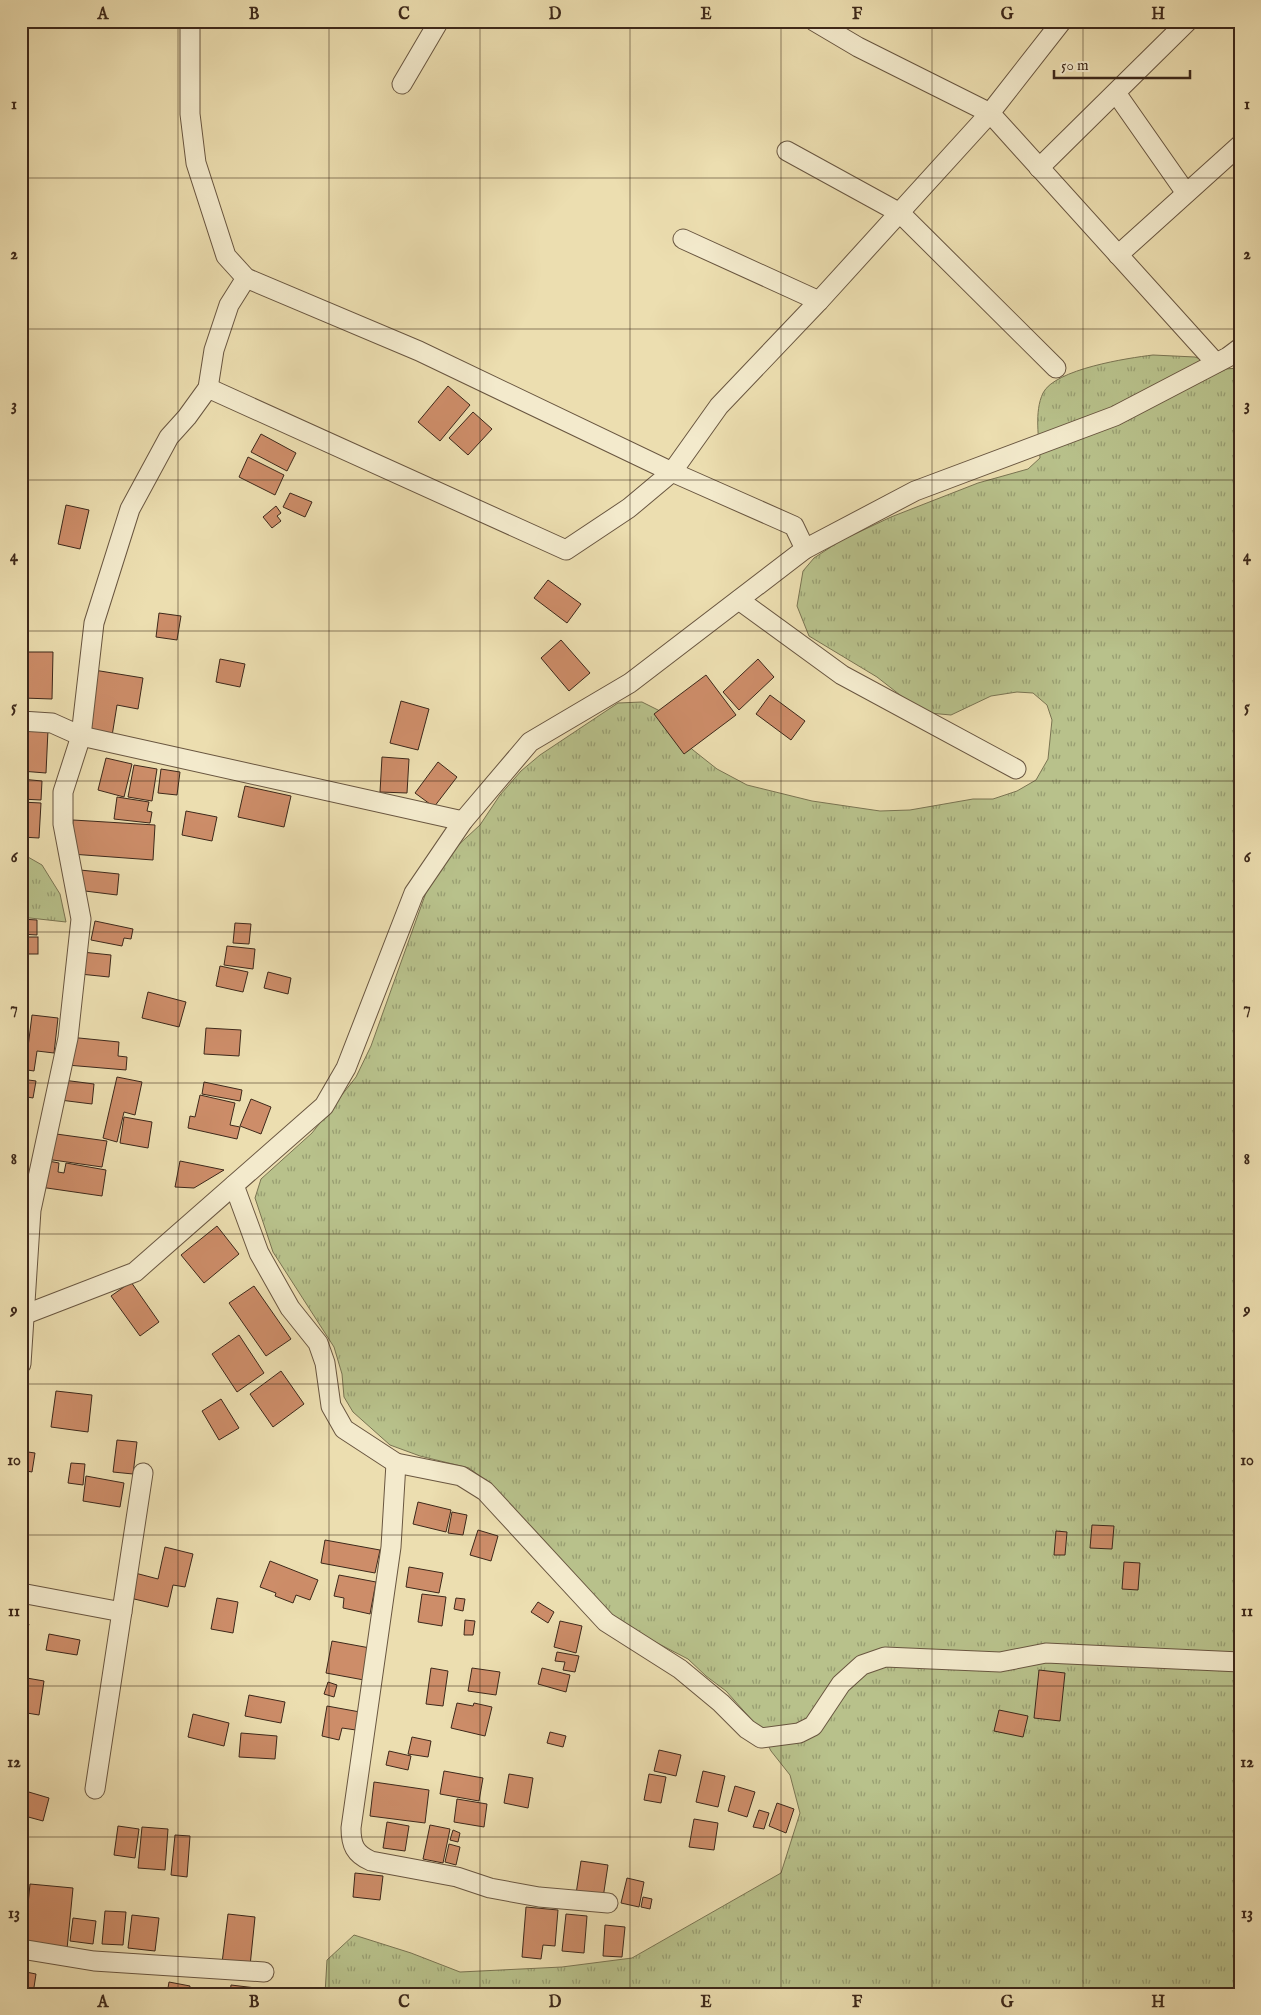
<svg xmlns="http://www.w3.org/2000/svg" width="1261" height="2015" font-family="'IM FELL English',serif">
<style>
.grass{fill:url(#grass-tufts);stroke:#7a7452}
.building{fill:#cd8d69;stroke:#3d281a}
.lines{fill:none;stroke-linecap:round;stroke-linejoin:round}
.minor-casing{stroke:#695640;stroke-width:21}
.minor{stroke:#f3eacc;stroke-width:19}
.grid{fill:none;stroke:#3d281a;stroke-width:1;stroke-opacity:0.55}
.neatline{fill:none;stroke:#3d281a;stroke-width:2}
.grid-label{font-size:16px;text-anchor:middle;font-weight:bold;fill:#3d281a}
</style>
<defs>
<pattern id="grass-tufts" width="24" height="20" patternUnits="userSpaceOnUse" patternTransform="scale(1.25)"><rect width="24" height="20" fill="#b8c18b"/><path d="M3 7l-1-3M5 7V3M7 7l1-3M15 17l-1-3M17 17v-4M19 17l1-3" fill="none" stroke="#979d71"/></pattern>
</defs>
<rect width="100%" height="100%" fill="#ecdeb0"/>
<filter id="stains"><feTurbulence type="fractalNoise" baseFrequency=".004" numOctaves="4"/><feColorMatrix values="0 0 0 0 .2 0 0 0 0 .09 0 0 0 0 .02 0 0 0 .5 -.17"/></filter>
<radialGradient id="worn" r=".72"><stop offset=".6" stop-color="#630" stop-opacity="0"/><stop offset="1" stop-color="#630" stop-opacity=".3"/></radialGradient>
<!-- grass -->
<g class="grass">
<path d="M1153,355L1195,357L1225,369L1240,368V1994H325L327,1960L354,1935L411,1953L460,1972L562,1967L632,1958L781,1873L800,1813L790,1775L771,1751L759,1728L726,1691L706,1676L688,1659L634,1631L614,1618L493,1486L469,1468L420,1456L390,1445L353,1412L344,1397L342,1374L334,1347L273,1252L255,1198L261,1179L312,1133L356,1077L371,1046L428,887L454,849L480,825L500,795L521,771L540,755L618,703L642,702L662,712L673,731L693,750L717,769L747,785L812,801L880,811L910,810L973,799H993L1017,791L1036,780L1048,759L1052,720L1047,705L1033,693L1017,692L991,696L951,715L929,713L909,702L877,677L809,636L797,606L803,571L814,558L840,541L891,517L978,483L1028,469L1040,458C1039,438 1034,412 1043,393C1055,369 1128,358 1153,355Z"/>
<path d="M21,853L42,865L60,894L66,922L21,917Z"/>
</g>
<!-- building -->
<g class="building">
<path d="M448,386L470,405L440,441L418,422Z"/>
<path d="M473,412L492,429L468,455L449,438Z"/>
<path d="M261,434L296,453L287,471L251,452Z"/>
<path d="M248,457L284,475L275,495L239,477Z"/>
<path d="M290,493L312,502L305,517L283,507Z"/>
<path d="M66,505L89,510L80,549L58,544Z"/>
<path d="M276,506L281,513L277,516L281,521L272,528L263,517Z"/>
<path d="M548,580L581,604L567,623L534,598Z"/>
<path d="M159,613L181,616L177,640L156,637Z"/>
<path d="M561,640L590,673L569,691L541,658Z"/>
<path d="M23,652H53L52,699L23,698Z"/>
<path d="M220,659L245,664L240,687L216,682Z"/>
<path d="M758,659L774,677L739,710L723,692Z"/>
<path d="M94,670L143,678L138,709L117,705L112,736L84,731Z"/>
<path d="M706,675L736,715L684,754L654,714Z"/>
<path d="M770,695L805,721L791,740L756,714Z"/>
<path d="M401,701L429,709L418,750L390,743Z"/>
<path d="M21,729L48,730L46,773L21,771Z"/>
<path d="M382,757L409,759L407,793L380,792Z"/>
<path d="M106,758L132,764L124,797L98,790Z"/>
<path d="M438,762L457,777L434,807L415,793Z"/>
<path d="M134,765L157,769L152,801L128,797Z"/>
<path d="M161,769L180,772L177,795L158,793Z"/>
<path d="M21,779L42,781L41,800L21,799Z"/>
<path d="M245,786L291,796L284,827L238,817Z"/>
<path d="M117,797L149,802L147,811L152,812L150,823L114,819Z"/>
<path d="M21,802L41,803L39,838L21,837Z"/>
<path d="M186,811L217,817L212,841L182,835Z"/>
<path d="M73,820L155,825L153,860L71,854Z"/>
<path d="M80,870L119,874L117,895L77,890Z"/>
<path d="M21,919L37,920V935L21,934Z"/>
<path d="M95,921L133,929L131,939L124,938L122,946L91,940Z"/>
<path d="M235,923L251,924L249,944L233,943Z"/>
<rect x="21" y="937" width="17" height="17"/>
<path d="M227,946L255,949L253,969L224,965Z"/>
<path d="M82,952L111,955L109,977L80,974Z"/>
<path d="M220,966L248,972L243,992L216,986Z"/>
<path d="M268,972L291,978L288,994L264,988Z"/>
<path d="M148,992L186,1002L179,1027L142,1018Z"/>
<path d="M32,1015L58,1018L54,1053L37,1051L34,1071L21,1069V1046L28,1047Z"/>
<path d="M21,1023L28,1024L26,1045L21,1044Z"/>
<path d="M206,1028L241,1030L239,1056L204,1054Z"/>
<path d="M69,1037L119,1042L118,1056L127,1057L126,1070L67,1065Z"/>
<path d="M117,1077L142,1082L135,1115L124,1112L117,1142L103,1138Z"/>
<path d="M21,1079L36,1081L33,1098L21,1096Z"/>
<path d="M63,1080L94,1084L92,1104L60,1100Z"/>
<path d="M204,1082L242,1090L240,1101L202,1094Z"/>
<path d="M200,1095L235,1103L230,1125L240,1127L237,1139L188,1128L190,1116L195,1117Z"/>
<path d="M251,1099L271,1107L261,1134L240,1126Z"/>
<path d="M124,1117L152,1122L148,1148L120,1143Z"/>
<path d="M49,1133L107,1141L102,1167L46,1159Z"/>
<path d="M43,1160L59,1163L58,1172L64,1173L66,1163L106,1170L102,1196L40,1187Z"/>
<path d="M180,1161L224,1170L194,1188L175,1187Z"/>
<path d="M217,1226L239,1254L204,1283L181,1255Z"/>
<path d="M131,1282L159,1322L140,1336L111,1296Z"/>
<path d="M254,1286L291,1339L266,1356L229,1303Z"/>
<path d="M239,1335L264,1373L237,1392L212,1354Z"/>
<path d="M281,1371L304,1404L273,1427L250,1394Z"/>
<path d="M56,1391L92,1395L88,1432L51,1427Z"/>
<path d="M221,1399L239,1428L219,1440L202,1411Z"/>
<path d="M117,1440L137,1442L133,1474L113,1472Z"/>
<path d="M21,1451L35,1453L32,1472L21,1470Z"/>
<path d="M71,1463L85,1464L83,1485L68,1483Z"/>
<path d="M86,1476L124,1483L120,1507L83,1501Z"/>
<path d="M418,1502L451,1510L446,1532L413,1524Z"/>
<path d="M452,1512L467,1515L463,1535L448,1533Z"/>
<path d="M1092,1525L1114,1526L1112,1549L1090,1548Z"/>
<path d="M478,1530L498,1536L491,1561L470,1555Z"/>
<path d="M1056,1531L1067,1532L1065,1555H1054Z"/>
<path d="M325,1540L380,1550L375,1573L321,1563Z"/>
<path d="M165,1547L193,1554L185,1587L173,1585L168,1607L130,1598L135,1573L158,1579Z"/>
<path d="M270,1561L318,1580L310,1600L296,1595L293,1603L275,1596L276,1593L260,1587Z"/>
<path d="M1124,1562L1140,1563L1138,1590L1122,1589Z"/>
<path d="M409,1567L443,1573L439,1593L406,1587Z"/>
<path d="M339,1575L376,1582L370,1614L343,1608L344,1598L334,1596Z"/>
<path d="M422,1594L446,1597L442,1626L418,1622Z"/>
<path d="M217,1598L238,1602L233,1633L211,1629Z"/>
<path d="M456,1598L465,1599L463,1611L454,1609Z"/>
<path d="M538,1602L554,1612L548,1623L531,1612Z"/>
<path d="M465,1620L475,1621L473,1635H464Z"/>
<path d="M560,1621L582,1626L576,1653L554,1647Z"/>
<path d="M21,1622L29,1624L23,1645H21Z"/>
<path d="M49,1634L80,1640L77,1655L46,1650Z"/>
<path d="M332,1641L370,1648L364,1680L326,1673Z"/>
<path d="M557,1652L579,1656L575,1672L563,1670L565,1662L555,1661Z"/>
<path d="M431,1668L448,1671L443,1706L426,1704Z"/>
<path d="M472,1668L500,1672L496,1695L468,1691Z"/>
<path d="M542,1668L570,1675L566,1692L538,1684Z"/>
<path d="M1039,1670L1065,1673L1060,1721L1034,1718Z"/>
<path d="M21,1677L44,1681L39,1715L21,1712Z"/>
<path d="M328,1682L337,1685L334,1697L324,1694Z"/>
<path d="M249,1695L285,1702L281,1723L245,1716Z"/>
<path d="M457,1703L473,1706L474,1703L492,1707L485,1736L451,1728Z"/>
<path d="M327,1706L360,1712L356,1730L342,1728L339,1740L322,1736Z"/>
<path d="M999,1710L1028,1716L1023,1737L994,1731Z"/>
<path d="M193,1714L229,1723L224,1746L188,1737Z"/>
<path d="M550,1732L566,1736L563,1747L547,1743Z"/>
<path d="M241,1733L277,1736L275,1759L239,1757Z"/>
<path d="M412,1737L431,1741L428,1757L408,1754Z"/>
<path d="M659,1750L681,1755L676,1776L654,1771Z"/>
<path d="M389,1751L411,1756L408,1770L386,1765Z"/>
<path d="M444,1771L483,1778L479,1801L440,1794Z"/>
<path d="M703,1771L725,1776L718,1807L696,1802Z"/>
<path d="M509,1774L533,1778L528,1808L504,1803Z"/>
<path d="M649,1774L666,1777L661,1803L644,1800Z"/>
<path d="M374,1782L429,1790L425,1823L370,1816Z"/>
<path d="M735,1786L755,1792L747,1817L728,1811Z"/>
<path d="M22,1790L49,1798L43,1821L21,1815Z"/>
<path d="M457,1799L487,1804L484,1827L454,1822Z"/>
<path d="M777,1803L794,1809L786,1833L769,1826Z"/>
<path d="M759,1810L769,1813L764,1829L753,1827Z"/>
<path d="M694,1819L718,1823L714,1850L689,1847Z"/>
<path d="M387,1822L409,1826L405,1851L383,1848Z"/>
<path d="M430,1825L450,1829L443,1863L423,1859Z"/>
<path d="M118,1826L139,1829L135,1858L114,1855Z"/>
<path d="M142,1827L168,1829L165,1870L138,1868Z"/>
<path d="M453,1830L460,1833L458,1842L450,1840Z"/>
<path d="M175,1835L190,1836L187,1877L171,1875Z"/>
<path d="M449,1844L460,1847L456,1865L445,1862Z"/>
<path d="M581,1861L608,1865L603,1898L576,1894Z"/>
<path d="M355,1873L383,1876L380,1900L353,1897Z"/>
<path d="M627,1878L644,1882L639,1907L621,1903Z"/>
<path d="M30,1884L73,1888L67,1949L24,1945Z"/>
<path d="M643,1897L652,1899L650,1909L641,1907Z"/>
<path d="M526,1907L558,1910L555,1946L543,1945L541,1959L522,1957Z"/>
<path d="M105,1911L126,1912L123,1945L102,1944Z"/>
<path d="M228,1914L255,1917L250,1966L222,1963Z"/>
<path d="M566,1914L587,1916L584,1953L562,1951Z"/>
<path d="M132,1915L159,1918L155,1951L128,1948Z"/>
<path d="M73,1918L96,1921L93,1944L70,1941Z"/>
<path d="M605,1925L625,1927L622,1957L603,1956Z"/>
<path d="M21,1971L36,1974L33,1994L21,1993Z"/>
<path d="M169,1982L190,1986L189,1994H167Z"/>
<path d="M231,1985L256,1988L255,1994H230Z"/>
</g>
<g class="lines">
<!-- minor casing -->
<g class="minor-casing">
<g id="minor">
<path d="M190,21V114L196,163L226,256L246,278L419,351L672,472L794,526L805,549"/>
<path d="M814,21L858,47L990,113L1216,363"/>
<path d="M402,84L439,21"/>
<path d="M1116,93L1186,193"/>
<path d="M787,151L900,213L1056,368"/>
<path d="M1039,168L1188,21"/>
<path d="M683,239L819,301"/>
<path d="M1118,255L1240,145"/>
<path d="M208,388L566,550L629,508L672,472L719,406L819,301L990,113L1062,21"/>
<path d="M739,600L842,675L1016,769"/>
<path d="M21,721L52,723L81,736L463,821"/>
<path d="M234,1185L259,1253L290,1308L318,1343L325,1363L331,1406L344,1429L396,1463L461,1476L485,1491L606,1622L680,1669L721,1703L747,1729L761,1738L799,1733L813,1726L841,1684L862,1665L885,1657L1000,1662L1046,1653L1240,1662"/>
<path d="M21,1316L135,1272L324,1106L346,1068L414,893L463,821L530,742L630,683L805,549L915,491L1115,416L1228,357L1240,348"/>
<path d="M21,1364L31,1210L68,1038L81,919L63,824V792L81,736L94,623L130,509L169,437L187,417L208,388L214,350L229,305L246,278"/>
<path d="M396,1463L391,1547L351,1828C351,1845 355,1854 371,1861L457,1877L490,1888L539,1897L608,1903"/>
<path d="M21,1593L122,1612"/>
<path d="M95,1789L143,1473"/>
<path d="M21,1949L94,1961L264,1972"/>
</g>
</g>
<!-- minor -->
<use href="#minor" class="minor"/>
</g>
<!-- grid -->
<path class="grid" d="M178,21V1994M329,21V1994M480,21V1994M630,21V1994M781,21V1994M932,21V1994M1083,21V1994M21,178H1240M21,329H1240M21,480H1240M21,631H1240M21,781H1240M21,932H1240M21,1083H1240M21,1234H1240M21,1384H1240M21,1535H1240M21,1686H1240M21,1837H1240"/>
<!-- margin -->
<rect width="1261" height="2015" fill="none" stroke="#ecdeb0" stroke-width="55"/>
<!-- scale -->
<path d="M1054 70v8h136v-8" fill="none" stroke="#3d281a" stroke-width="2.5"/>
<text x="1061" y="70" font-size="15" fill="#3d281a" stroke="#f3eacc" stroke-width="4" paint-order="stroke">50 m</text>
<rect x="28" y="28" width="1206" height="1960" class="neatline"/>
<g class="grid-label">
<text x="103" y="19">A</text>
<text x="254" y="19">B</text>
<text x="404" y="19">C</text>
<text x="555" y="19">D</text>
<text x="706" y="19">E</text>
<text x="857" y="19">F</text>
<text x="1007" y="19">G</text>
<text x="1158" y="19">H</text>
<text x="14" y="109">1</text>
<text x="1247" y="109">1</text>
<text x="14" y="259">2</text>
<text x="1247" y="259">2</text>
<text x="14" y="410">3</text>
<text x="1247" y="410">3</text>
<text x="14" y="561">4</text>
<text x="1247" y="561">4</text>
<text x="14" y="712">5</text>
<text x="1247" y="712">5</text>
<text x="14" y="862">6</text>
<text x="1247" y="862">6</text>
<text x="14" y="1013">7</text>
<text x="1247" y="1013">7</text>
<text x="14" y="1164">8</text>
<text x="1247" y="1164">8</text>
<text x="14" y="1315">9</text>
<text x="1247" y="1315">9</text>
<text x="14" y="1465">10</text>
<text x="1247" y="1465">10</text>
<text x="14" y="1616">11</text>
<text x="1247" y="1616">11</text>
<text x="14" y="1767">12</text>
<text x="1247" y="1767">12</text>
<text x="14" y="1918">13</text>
<text x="1247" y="1918">13</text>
<text x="103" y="2007">A</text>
<text x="254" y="2007">B</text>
<text x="404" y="2007">C</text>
<text x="555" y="2007">D</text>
<text x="706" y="2007">E</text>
<text x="857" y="2007">F</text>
<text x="1007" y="2007">G</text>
<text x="1158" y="2007">H</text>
</g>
<rect width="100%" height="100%" filter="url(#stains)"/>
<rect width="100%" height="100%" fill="url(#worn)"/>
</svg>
